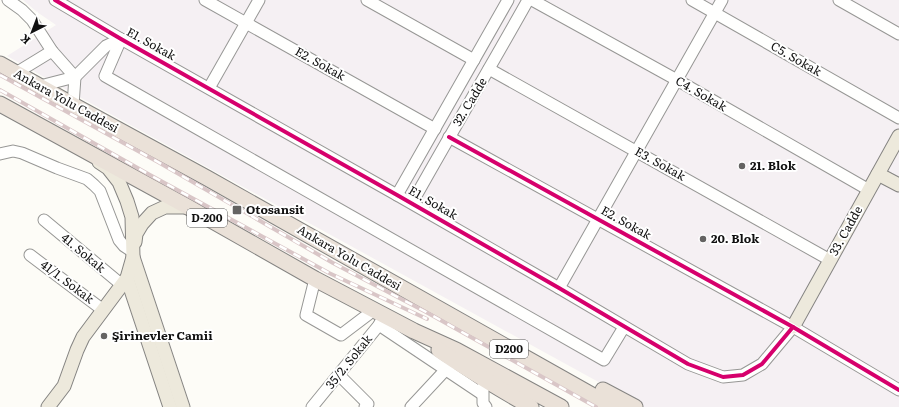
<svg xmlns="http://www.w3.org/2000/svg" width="899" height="407" font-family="Literata,serif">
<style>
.industrial{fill:#f5f0f3}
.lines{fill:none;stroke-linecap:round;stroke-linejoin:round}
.minor-casing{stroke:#979795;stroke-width:13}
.major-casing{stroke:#858482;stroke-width:15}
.highway-casing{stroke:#858482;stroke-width:17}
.minor{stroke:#fffffe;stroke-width:11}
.major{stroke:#ede9dc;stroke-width:13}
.highway{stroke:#eae1d8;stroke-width:15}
.rail-casing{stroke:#d9c6c7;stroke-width:4}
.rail{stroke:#fff;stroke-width:2.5;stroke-dasharray:8;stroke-linecap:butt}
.cycleway-casing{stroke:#fff;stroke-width:6}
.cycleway{stroke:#d6006c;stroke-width:4}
.poi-dot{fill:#646362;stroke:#fff;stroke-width:1.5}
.labels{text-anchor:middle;stroke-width:4;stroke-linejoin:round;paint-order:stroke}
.shield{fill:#fff;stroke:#585858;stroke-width:1}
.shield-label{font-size:11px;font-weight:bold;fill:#111}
.street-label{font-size:12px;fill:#111;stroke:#fff}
.poi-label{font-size:12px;font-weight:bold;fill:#111;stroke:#fff;text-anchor:start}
</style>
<rect width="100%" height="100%" fill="#fdfcf7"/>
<!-- industrial -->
<path class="industrial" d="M23,0H899V407H644L74,94L7,56L56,25L37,12Z"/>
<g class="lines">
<!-- minor casing -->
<g class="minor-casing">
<g id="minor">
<path d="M8,0L22,10L32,20L52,51L75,77L73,105"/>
<path d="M55,0L121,39L397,195L559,288L688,364L723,377L743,375L762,364L793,327"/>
<path d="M205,0L435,129"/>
<path d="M367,0L474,60"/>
<path d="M532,0L677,80L869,190"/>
<path d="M692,0L899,118"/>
<path d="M839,0L899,34"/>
<path d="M121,39L105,76L604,360L624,327"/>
<path d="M489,69L830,260"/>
<path d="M16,73L52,51"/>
<path d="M40,86L75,77L106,46L121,39"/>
<path d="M209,88L259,0"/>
<path d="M449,137L793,327L899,390"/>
<path d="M0,154L13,151L22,153L57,168L87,179L94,185L100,191L119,240L124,246L133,252"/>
<path d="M397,195L508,0"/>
<path d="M412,203C450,135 490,68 528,0"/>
<path d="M44,220L122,285"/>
<path d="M30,255L103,310"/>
<path d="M315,279L306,315L341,335L374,310"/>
<path d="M559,288L722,0"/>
<path d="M379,325L482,394"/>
<path d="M339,375L368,404L365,407"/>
<path d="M483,387V403L486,407"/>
<path d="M312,407L379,325L382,319"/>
<path d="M411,407L451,364"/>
</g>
</g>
<!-- major casing -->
<g class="major-casing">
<g id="major">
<path d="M878,174L899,185"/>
<path d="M135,242L136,234L142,224L152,213L165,207H188"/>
<path d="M133,257L183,407"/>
<path d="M127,278L170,407"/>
<path d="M793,327L899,136"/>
<path d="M48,407L64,386L77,350L83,337L127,278L133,257L132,217L127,201L119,182L108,168L99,162"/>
</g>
</g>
<!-- highway casing -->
<g class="highway-casing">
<g id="highway">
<path d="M0,64L73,105L207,178L613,407"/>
<path d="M0,104L188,207L315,279L374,310L414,331L456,350L561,407"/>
<path d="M439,350C469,371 500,389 531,407"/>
<path d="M603,390L635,407"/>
</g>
</g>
<!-- minor -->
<use href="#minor" class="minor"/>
<!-- major -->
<use href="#major" class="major"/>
<!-- highway -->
<use href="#highway" class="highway"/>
<!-- rail casing -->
<g class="rail-casing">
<g id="rail">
<path d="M0,75L158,162L333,263L426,312L596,407"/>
<path d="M0,90L150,175L329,273L427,319"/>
</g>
</g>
<!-- rail -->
<use href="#rail" class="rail"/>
<!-- cycleway casing -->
<g class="cycleway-casing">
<g id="cycleway">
<path d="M55,0L121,39L397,195L559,288L688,364L723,377L743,375L762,364L793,327"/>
<path d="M449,137L793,327L899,390"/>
</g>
</g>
<!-- cycleway -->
<use href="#cycleway" class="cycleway"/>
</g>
<!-- markers -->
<g class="poi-dot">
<circle cx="742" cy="166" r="4"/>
<rect x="232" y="205" width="10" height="10" rx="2"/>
<circle cx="703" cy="239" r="4"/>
<circle cx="104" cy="336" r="4"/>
</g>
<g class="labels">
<!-- shield labels -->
<g class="shield">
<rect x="187" y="209" width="40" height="18" rx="3"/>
<rect x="490" y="340" width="38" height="18" rx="3"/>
</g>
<g class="shield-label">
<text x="207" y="222">D-200</text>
<text x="509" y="353">D200</text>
</g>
<!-- street labels -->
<g class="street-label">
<text transform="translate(151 44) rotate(29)" y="4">E1. Sokak</text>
<text transform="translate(796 59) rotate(30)" y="4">C5. Sokak</text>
<text transform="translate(320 64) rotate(29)" y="4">E2. Sokak</text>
<text transform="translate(701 94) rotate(30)" y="4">C4. Sokak</text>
<text transform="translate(66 101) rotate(29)" y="4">Ankara Yolu Caddesi</text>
<text transform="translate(470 102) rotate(-59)" y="4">32. Cadde</text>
<text transform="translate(660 164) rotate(29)" y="4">E3. Sokak</text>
<text transform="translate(433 203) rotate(30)" y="4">E1. Sokak</text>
<text transform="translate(626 223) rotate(29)" y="4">E2. Sokak</text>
<text transform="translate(846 231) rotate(-61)" y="4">33. Cadde</text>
<text transform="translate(83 253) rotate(40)" y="4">41. Sokak</text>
<text transform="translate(349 258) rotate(30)" y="4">Ankara Yolu Caddesi</text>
<text transform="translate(67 282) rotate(37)" y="4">41/1. Sokak</text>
<text transform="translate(349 362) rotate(-51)" y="4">35/2. Sokak</text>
</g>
<!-- poi labels -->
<g class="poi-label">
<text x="750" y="170">21. Blok</text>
<text x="246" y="214">Otosansit</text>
<text x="711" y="243">20. Blok</text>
<text x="112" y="340">Şirinevler Camii</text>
</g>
</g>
<!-- north arrow -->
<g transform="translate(32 32) rotate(222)" stroke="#ffffff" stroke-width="3" paint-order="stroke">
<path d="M0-3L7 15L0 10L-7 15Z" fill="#111111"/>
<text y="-6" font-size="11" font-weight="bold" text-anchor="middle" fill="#111111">K</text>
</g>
</svg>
